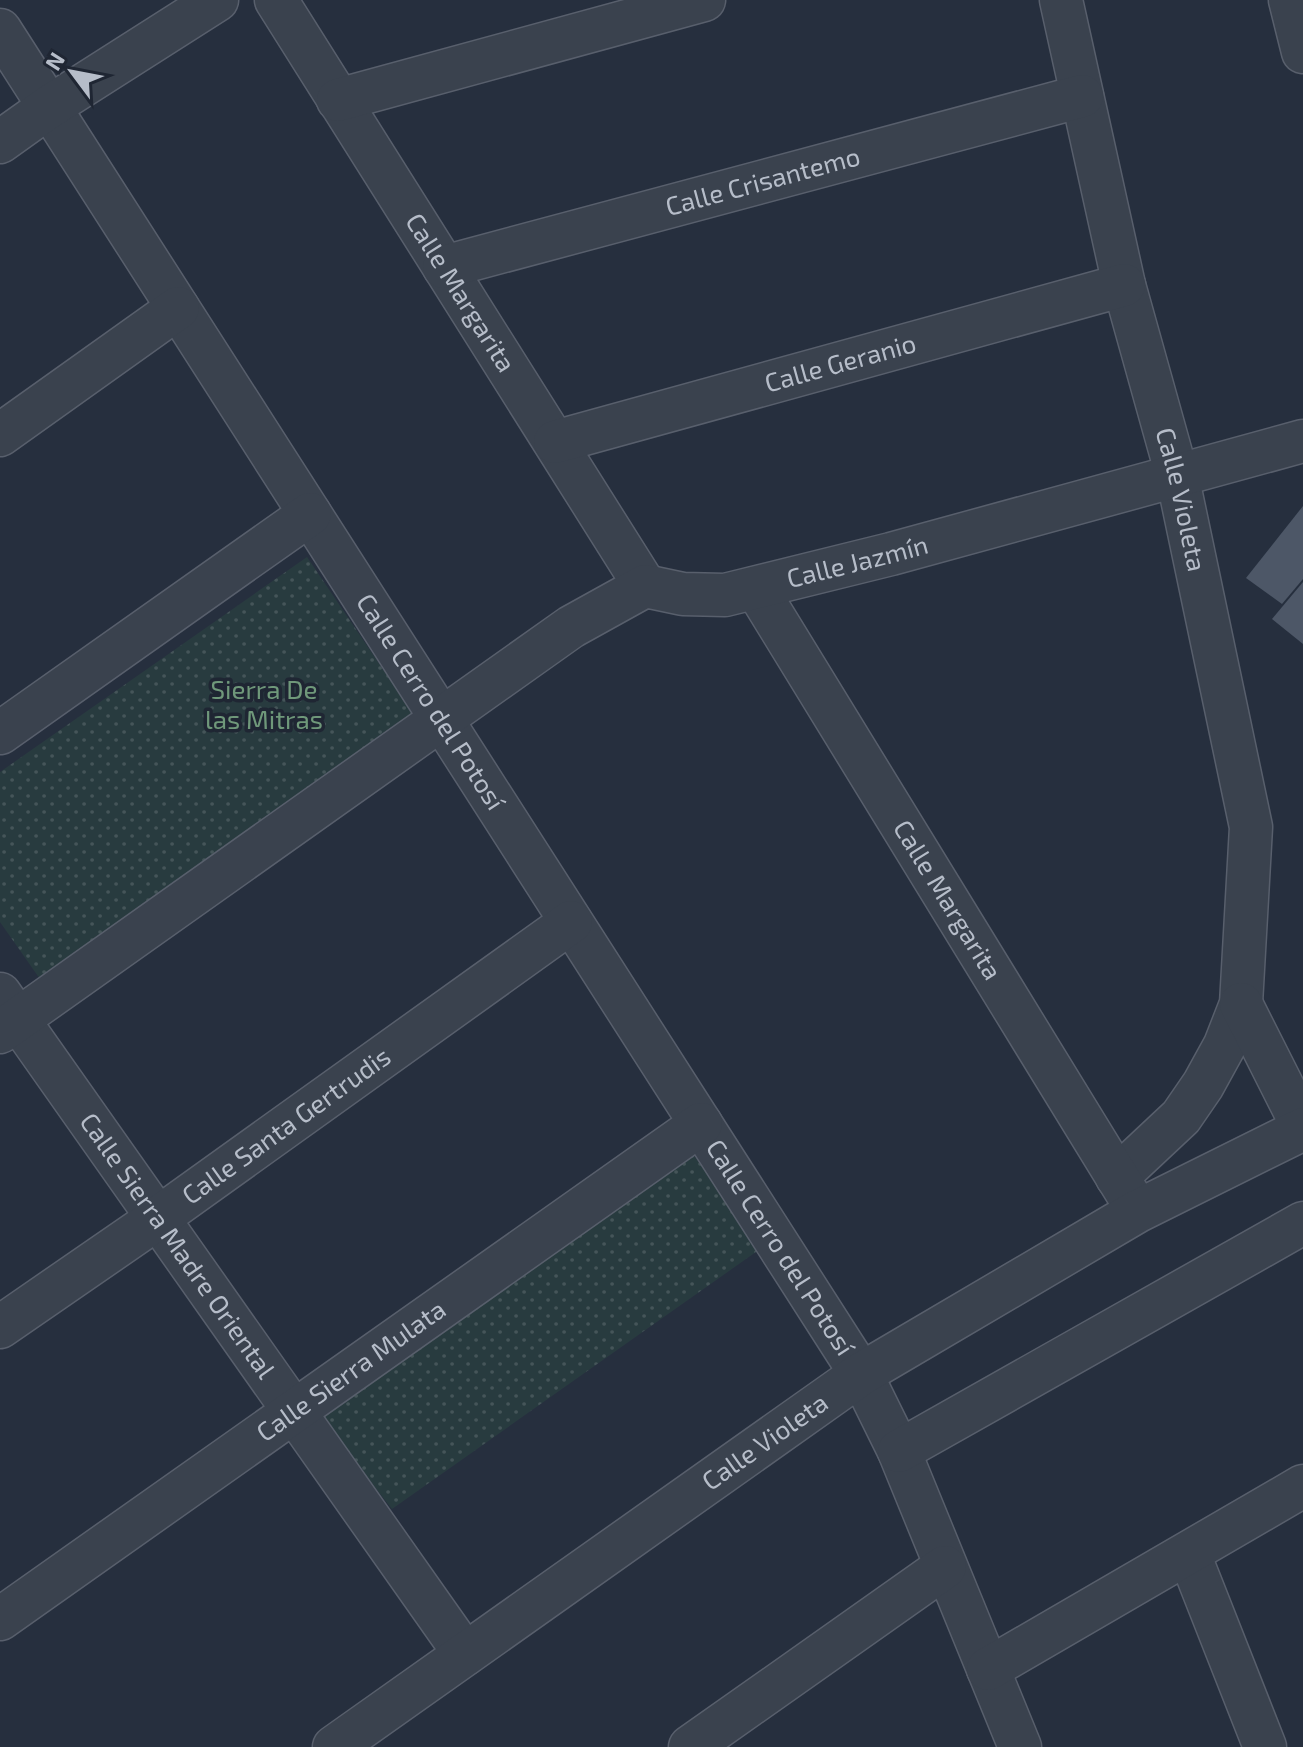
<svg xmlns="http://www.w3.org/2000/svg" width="1303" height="1747" font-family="'Exo 2',sans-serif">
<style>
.park{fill:url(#park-dots)}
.building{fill:#4d5767}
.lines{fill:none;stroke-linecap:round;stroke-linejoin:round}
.minor-casing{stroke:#585f6c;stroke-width:45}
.minor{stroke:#3a424e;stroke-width:42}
.labels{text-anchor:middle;stroke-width:7;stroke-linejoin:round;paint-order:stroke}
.street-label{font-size:26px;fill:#b6bdc9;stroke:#1f2633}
.park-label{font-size:26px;fill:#6f987a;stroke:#1f2633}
</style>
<defs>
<pattern id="park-dots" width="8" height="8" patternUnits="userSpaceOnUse" patternTransform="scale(2)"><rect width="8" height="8" fill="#283b3f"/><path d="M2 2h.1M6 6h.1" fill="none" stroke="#455559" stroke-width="1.8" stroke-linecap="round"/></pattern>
</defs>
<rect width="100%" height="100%" fill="#262f3e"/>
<!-- park -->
<g class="park">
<path d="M307,557L416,718L40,979L0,922V772Z"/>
<path d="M691,1152L763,1247L392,1509L317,1414Z"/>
</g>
<!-- building -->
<g class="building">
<path d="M1303,506V579L1282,604L1246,578Z"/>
<path d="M1303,582V644L1272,619Z"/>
</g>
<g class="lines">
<!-- minor casing -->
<g class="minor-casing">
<g id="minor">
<path id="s1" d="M276,0L645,586"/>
<path id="s2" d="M1061,0L1124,285L1177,475L1251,827L1241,1004L1225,1045L1203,1085L1181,1117L1117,1177"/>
<path d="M1290,0L1303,52"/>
<path id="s3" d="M0,30L861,1374L899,1451L1020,1747"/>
<path d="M338,100L704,0"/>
<path d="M0,142L49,107L217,0"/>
<path id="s4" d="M444,267L1082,96"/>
<path d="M0,435L178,308"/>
<path id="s5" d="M555,442L1124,285"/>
<path id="s6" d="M756,588L1132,1201"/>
<path d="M0,733L310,514"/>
<path id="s7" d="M0,994L465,1654"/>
<path d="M1241,1004L1303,1127"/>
<path id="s8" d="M0,1032L571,627L645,586L683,594L725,595L891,554L1303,441"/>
<path id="s9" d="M0,1327L158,1218L571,922"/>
<path d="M899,1451L1303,1223"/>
<path d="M1189,1554L1265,1747"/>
<path id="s10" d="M0,1619L701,1124"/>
<path d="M988,1669L1303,1486"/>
<path id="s11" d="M334,1747L861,1374L1138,1211L1303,1129"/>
<path d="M690,1747L945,1567"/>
</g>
</g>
<!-- minor -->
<use href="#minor" class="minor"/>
</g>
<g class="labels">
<!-- street labels -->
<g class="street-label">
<text dy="9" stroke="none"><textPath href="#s4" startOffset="330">Calle Crisantemo</textPath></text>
<text dy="9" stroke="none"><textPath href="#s1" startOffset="346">Calle Margarita</textPath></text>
<text dy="9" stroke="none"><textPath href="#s5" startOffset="296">Calle Geranio</textPath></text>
<text dy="9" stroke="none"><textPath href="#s2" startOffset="514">Calle Violeta</textPath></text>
<text dy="9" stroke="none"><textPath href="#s8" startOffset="1002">Calle Jazmín</textPath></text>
<text dy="9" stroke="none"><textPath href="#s3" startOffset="798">Calle Cerro del Potosí</textPath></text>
<text dy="9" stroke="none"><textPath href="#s6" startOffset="366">Calle Margarita</textPath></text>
<text dy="9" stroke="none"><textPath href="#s9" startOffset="350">Calle Santa Gertrudis</textPath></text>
<text dy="9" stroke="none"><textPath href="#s7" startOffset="308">Calle Sierra Madre Oriental</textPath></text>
<text dy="9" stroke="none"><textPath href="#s3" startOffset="1446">Calle Cerro del Potosí</textPath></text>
<text dy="9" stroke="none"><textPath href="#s10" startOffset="430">Calle Sierra Mulata</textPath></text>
<text dy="9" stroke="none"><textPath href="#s11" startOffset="528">Calle Violeta</textPath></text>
</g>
<!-- park labels -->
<g class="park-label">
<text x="264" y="699">Sierra De<tspan x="264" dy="30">las Mitras</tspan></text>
</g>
</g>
<!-- north arrow -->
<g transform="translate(72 72) rotate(302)" stroke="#1f2633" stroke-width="6" paint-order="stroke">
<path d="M0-6L14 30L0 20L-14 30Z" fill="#b6bdc9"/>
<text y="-12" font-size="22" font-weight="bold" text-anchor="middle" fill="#b6bdc9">N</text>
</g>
</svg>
